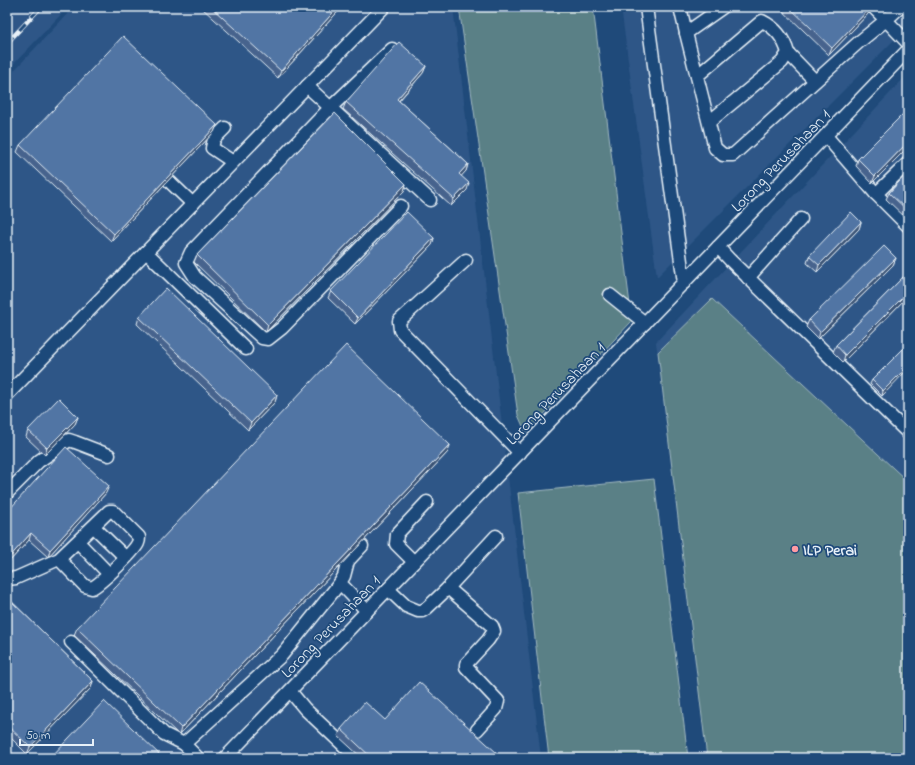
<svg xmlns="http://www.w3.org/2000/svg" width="915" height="765" font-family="'Indie Flower',sans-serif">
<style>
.built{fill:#2e5787}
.grass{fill:#5a8086;stroke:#a1b8bf}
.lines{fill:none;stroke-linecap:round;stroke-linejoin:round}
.minor-casing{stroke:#e8f1f8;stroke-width:15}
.minor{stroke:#1f4a7a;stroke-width:12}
.rail-casing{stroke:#e8f1f8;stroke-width:4.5}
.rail{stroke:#1f4a7a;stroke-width:3;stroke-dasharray:9;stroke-linecap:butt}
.wall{fill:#46648d;stroke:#e8f1f8}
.shaded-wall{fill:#395173;stroke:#e8f1f8}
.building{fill:#5174a4;stroke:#e8f1f8}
.poi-dot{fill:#ff9aa2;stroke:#1f4a7a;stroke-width:1.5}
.labels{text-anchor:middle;stroke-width:3.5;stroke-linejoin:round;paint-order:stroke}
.street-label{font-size:16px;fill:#e8f1f8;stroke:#1f4a7a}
.poi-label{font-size:16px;font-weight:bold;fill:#e8f1f8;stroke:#1f4a7a;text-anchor:start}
</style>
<rect width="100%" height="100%" fill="#1f4a7a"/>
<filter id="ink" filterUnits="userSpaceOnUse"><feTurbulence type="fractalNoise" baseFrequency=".025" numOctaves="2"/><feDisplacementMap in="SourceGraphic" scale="8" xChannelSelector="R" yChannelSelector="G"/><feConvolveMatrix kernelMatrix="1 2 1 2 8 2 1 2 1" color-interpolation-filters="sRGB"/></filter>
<g filter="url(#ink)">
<!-- built -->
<g class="built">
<path d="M16,7H68L7,71V17Z"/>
<path d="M74,7H453L541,758H7V78Z"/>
<path d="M621,7H908V26L657,277Z"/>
<path d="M908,74V758H707L656,342Z"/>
</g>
<!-- grass -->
<g class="grass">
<path d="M459,7H593L632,321L526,433L518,415Z"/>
<path d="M712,299L908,482V752L902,758H707L658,352Z"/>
<path d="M654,479L688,758H549L518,493Z"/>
</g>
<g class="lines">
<!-- minor casing -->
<g class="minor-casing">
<g id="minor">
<path d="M646,7L684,283"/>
<path d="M680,7L686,33"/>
<path d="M723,7L686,33L715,148L723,155H733L859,42L886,20L908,43"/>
<path d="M873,7L886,20L900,7"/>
<path d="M392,49L330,108L191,252L186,263L195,277L262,338L268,339L282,328L401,206"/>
<path d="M788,53L815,81"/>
<path d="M697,76L762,21C776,28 784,38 788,53L782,62L709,122"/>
<path d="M307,86L430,200"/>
<path d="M225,128L214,139L212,148L233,162"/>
<path d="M826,136L876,194L908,226"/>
<path d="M170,182L193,204"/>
<path d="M876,194L908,163"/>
<path d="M718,247L730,260L908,433"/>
<path d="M146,252L246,349"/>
<path d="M466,260L399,321L400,330L520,453"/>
<path d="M748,278L801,219"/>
<path d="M610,295L645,323"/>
<path d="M7,395L384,7"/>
<path d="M7,493L39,461L69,440L75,442L109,455"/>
<path d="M94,527L125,557"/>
<path d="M78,542L109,574"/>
<path d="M362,546L348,561L344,576L340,583L367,611"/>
<path d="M414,562L396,544L397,534L427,502"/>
<path d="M7,579L16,578L59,559L109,511H113L139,537C139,539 139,541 138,543C134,552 100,584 92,588L85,586L59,559"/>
<path d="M448,588L492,626L494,631L488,640L466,664V667L498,701L496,709L477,730"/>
<path d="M388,589L406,606L418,611H422L427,608L448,588L496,536"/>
<path d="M71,642L164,734L184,744L282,655L340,583"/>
<path d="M290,691L305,709L357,758"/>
<path d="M184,744L198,758"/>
<path d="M225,758L908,50"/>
</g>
</g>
<!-- minor -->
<use href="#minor" class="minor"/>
<!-- rail casing -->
<g class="rail-casing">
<path id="rail" d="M7,43L41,7"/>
</g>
<!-- rail -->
<use href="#rail" class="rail"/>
</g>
<!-- wall -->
<g class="wall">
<path d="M201,7H342L278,78Z"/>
<path d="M779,7H870L868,14L829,55Z"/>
<path d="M426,66L423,73L399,101L468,164L466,171L461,176L467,190L451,206L343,109L346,102Z"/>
<path d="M908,109V147L872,183L856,166L858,159Z"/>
<path d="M217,125L214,132L111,241L17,152L20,145Z"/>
<path d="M908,172V220L886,199L889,193Z"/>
<path d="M406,184L404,191L266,332L194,262L197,255Z"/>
<path d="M861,222L859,229L817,272L807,263L809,256Z"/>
<path d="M434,238L432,245L355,324L328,298L331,291Z"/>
<path d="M896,258L893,265L818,339L806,327L809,320Z"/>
<path d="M908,272V296L843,362L833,352L836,345Z"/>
<path d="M139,317L277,395L275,402L248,430L137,324Z"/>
<path d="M908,344L882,396L870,384L872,380Z"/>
<path d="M78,417L75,424L45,455L26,437L28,430Z"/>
<path d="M450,445L448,452L179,735L74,635L77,628Z"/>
<path d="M106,493L48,557L29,540L7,564V512Z"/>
<path d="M7,597L93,681L91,688L27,754L7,734Z"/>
<path d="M341,729L495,758H362L338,736Z"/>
</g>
<!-- shaded-wall -->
<g class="shaded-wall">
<path d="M338,7H342L278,78L281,71Z"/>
<path d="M871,7L868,14L829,55L832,48Z"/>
<path d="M426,66L423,73L394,106L397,99Z"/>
<path d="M217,125L214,132L111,241L114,234Z"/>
<path d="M908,142V147L872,183L875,176Z"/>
<path d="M468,164L466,171L457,181L459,174Z"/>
<path d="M469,183L467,190L451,206L454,199Z"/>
<path d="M406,184L404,191L266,332L268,325Z"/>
<path d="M861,222L859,229L817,272L819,265Z"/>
<path d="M434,238L432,245L355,324L358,318Z"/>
<path d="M896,258L893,265L818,339L820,332Z"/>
<path d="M908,292V296L843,362L845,355Z"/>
<path d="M908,366V369L882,396L883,391Z"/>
<path d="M277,395L275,402L248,430L251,423Z"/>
<path d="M78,417L75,424L45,455L47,448Z"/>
<path d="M450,445L448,452L179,735L181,728Z"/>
<path d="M109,486L106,493L48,557L50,550Z"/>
<path d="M31,533L29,540L7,564V560Z"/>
<path d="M93,681L91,688L27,754L30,747Z"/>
<path d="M497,753L495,758H492Z"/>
</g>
<!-- building -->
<g class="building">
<path d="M211,7H338L281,71Z"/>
<path d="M789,7H871L832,48Z"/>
<path d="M123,36L217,125L114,234L20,145Z"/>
<path d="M399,42L426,66L397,99L468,164L459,174L469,183L454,199L346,102Z"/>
<path d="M908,109V142L875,176L858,159Z"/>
<path d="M335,113L406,184L268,325L197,255Z"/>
<path d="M908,172V211L889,193Z"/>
<path d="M407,212L434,238L358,318L331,291Z"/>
<path d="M851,212L861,222L819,265L809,256Z"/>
<path d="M884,246L896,258L820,332L809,320Z"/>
<path d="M908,272V292L845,355L836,345Z"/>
<path d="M166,288L277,395L251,423L139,317Z"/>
<path d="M908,344V366L883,391L872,380Z"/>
<path d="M346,345L450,445L181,728L77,628Z"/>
<path d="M59,398L78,417L47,448L28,430Z"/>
<path d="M66,447L109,486L50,550L31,533L7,560V512Z"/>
<path d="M7,597L93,681L30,747L7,725Z"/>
<path d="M419,682L497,753L492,758H372L341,729L365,702L385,720Z"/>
<path d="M104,701L163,758H50Z"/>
</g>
</g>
<!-- markers -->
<circle class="poi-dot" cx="795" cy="549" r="4"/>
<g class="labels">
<!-- street labels -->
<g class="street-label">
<text transform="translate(780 160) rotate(-46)" y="6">Lorong Perusahaan 1</text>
<text transform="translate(555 393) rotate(-46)" y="6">Lorong Perusahaan 1</text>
<text transform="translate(330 626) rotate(-46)" y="6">Lorong Perusahaan 1</text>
</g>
<!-- poi labels -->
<g class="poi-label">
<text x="803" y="555">ILP Perai</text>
</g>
</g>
<!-- margin -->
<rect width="915" height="765" fill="none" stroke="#1f4a7a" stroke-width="24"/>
<rect x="12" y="12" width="891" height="741" fill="none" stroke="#e8f1f8" stroke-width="1.5" filter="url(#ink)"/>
<!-- scale -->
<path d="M20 739v6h73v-6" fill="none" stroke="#e8f1f8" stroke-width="2"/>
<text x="26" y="739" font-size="12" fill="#e8f1f8" stroke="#1f4a7a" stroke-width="3" paint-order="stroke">50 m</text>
</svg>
